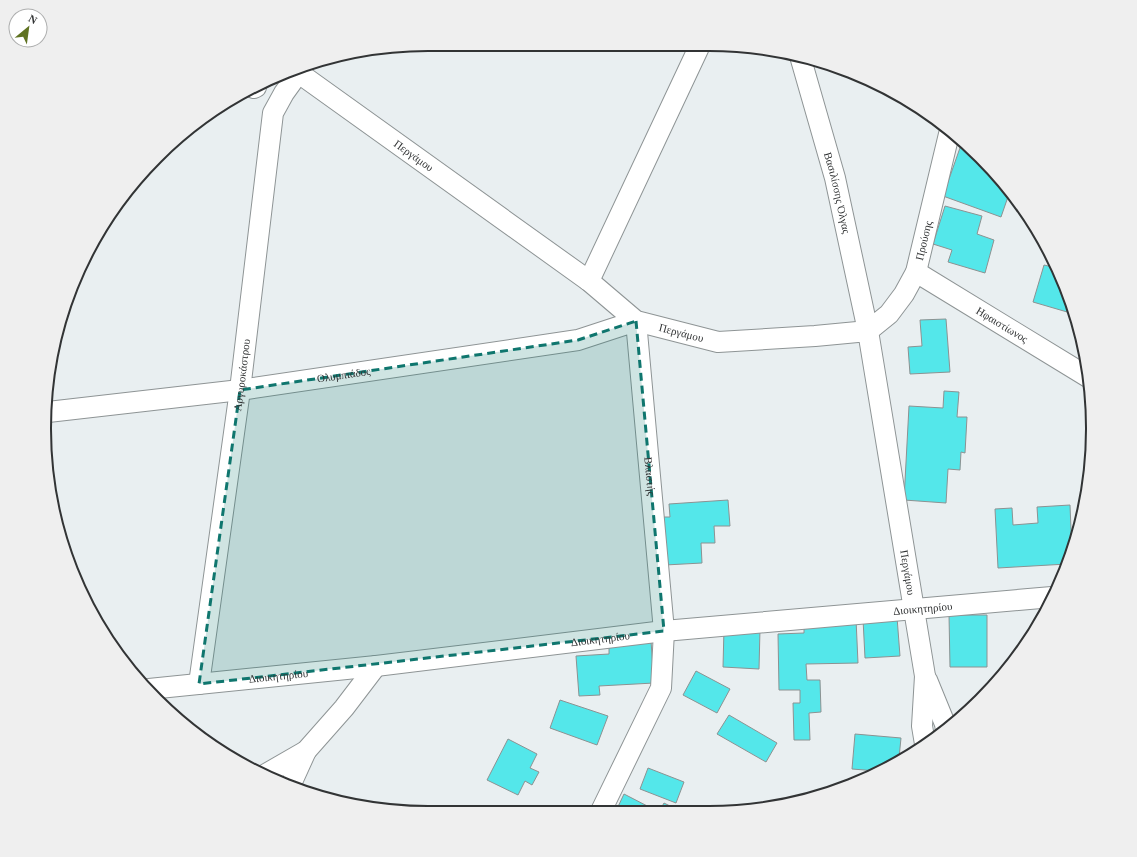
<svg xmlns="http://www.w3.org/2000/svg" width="1137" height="857" font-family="Georgia,serif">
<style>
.building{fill:#54e7ea;stroke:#8c9292}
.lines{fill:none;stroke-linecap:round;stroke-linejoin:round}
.minor-casing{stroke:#8e9495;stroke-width:22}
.minor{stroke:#fff;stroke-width:20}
.marked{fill:#0f766e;fill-opacity:0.2;stroke:#0f766e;stroke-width:3;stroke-dasharray:8 5;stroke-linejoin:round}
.labels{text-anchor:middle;stroke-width:3.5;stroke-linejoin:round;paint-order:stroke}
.street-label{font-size:11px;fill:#323435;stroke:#fff}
.rim{fill:none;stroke:#323435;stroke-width:2}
</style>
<rect width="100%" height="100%" fill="#e9eff1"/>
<!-- building -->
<g class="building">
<path d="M961,145L1010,191L1001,217L943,196Z"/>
<path d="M945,206L982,216L977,234L994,240L985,273L948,262L952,250L933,244Z"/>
<path d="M1044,265L1057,268L1074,314L1033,302Z"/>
<path d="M946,319L950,372L910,374L908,347L922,346L920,320Z"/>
<path d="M944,391L959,392L957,417H967L965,453L961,452L960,470L948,469L946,503L904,500L909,406L943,408Z"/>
<path d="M728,500L730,526H714L715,543H701L702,563L665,565L662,517H670L669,504Z"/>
<path d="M1070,505L1072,553L1067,564L998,568L995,509L1012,508L1013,525L1038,523L1037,507Z"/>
<path d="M949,615H987V667H950Z"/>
<path d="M897,617L900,656L865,658L863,619Z"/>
<path d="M856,619L858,663L806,664L807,680H820L821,712L809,713L810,740H794L793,703H800V690H779L778,634L804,633V620Z"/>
<path d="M724,628L760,629L759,669L723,667Z"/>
<path d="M651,641L654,683L599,686L600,695L579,696L576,656L609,654V644Z"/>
<path d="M696,671L730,689L717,713L683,695Z"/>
<path d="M560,700L608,716L597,745L550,728Z"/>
<path d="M729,715L777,743L766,762L717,734Z"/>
<path d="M855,734L901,738L899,758L877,771L852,769Z"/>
<path d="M508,739L537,754L530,768L539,772L532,785L525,781L518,795L487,780Z"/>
<path d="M648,768L684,782L676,803L640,789Z"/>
<path d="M624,794L655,810L616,811Z"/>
<path d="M664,803L678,810H660Z"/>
</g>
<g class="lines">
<!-- minor casing -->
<g class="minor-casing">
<g id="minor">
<path id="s1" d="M800,56L835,178L868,331L889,314L904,294L916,272L949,134"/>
<path id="s2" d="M296,71L589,281L636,321L718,342L815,336L868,331L925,676L922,726L925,744"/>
<path d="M254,88L256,87"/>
<path id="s3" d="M916,272L1088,377"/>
<path d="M589,281L700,45"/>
<path id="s4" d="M48,412L240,390L578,340L636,321L664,631L661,688L601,811"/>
<path d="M927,680L945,724L946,731"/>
<path id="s5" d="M199,684L240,390L273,113L284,93L302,68"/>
<path id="s6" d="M149,689L376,666L664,631L1052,597"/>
<path d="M266,774L306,751L344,708L376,666"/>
<path d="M291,784L306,751"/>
</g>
</g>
<!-- minor -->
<use href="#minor" class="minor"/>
</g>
<!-- marked area -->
<path class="marked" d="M636,321L664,631L199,684L240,390L578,340Z"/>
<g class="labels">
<!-- street labels -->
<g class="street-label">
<text dy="4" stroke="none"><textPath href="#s2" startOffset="145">Περγάμου</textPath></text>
<text dy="4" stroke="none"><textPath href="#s1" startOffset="142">Βασιλίσσης Όλγας</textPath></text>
<text dy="4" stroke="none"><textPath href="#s1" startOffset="393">Προύσης</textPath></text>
<text dy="4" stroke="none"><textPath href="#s3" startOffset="101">Ηφαιστίωνος</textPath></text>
<text dy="4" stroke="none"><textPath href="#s2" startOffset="469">Περγάμου</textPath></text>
<text dy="4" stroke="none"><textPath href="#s5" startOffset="312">Αργυροκάστρου</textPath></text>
<text dy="4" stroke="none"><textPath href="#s4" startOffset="298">Ολυμπιάδος</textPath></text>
<text dy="4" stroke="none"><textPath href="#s4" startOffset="752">Βλαστής</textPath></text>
<text dy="4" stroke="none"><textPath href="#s2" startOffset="902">Περγάμου</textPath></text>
<text dy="4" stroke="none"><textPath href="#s6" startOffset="778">Διοικητηρίου</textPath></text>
<text dy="4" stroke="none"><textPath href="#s6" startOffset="454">Διοικητηρίου</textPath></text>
<text dy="4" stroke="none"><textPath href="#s6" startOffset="130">Διοικητηρίου</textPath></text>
</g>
</g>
<!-- crop -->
<path d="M0 0H1137V857H0ZM428 51H709A377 377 0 0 1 1086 428V429A377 377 0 0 1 709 806H428A377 377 0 0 1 51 429V428A377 377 0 0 1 428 51Z" fill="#efefef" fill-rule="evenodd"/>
<path class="rim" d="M428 51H709A377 377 0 0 1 1086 428V429A377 377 0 0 1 709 806H428A377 377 0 0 1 51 429V428A377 377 0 0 1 428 51Z"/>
<!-- north arrow -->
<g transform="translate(28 28) rotate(29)"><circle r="19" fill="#ffffff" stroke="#adaeae"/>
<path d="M0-3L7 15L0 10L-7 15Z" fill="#607322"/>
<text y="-6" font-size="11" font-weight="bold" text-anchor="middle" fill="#323435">N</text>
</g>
</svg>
